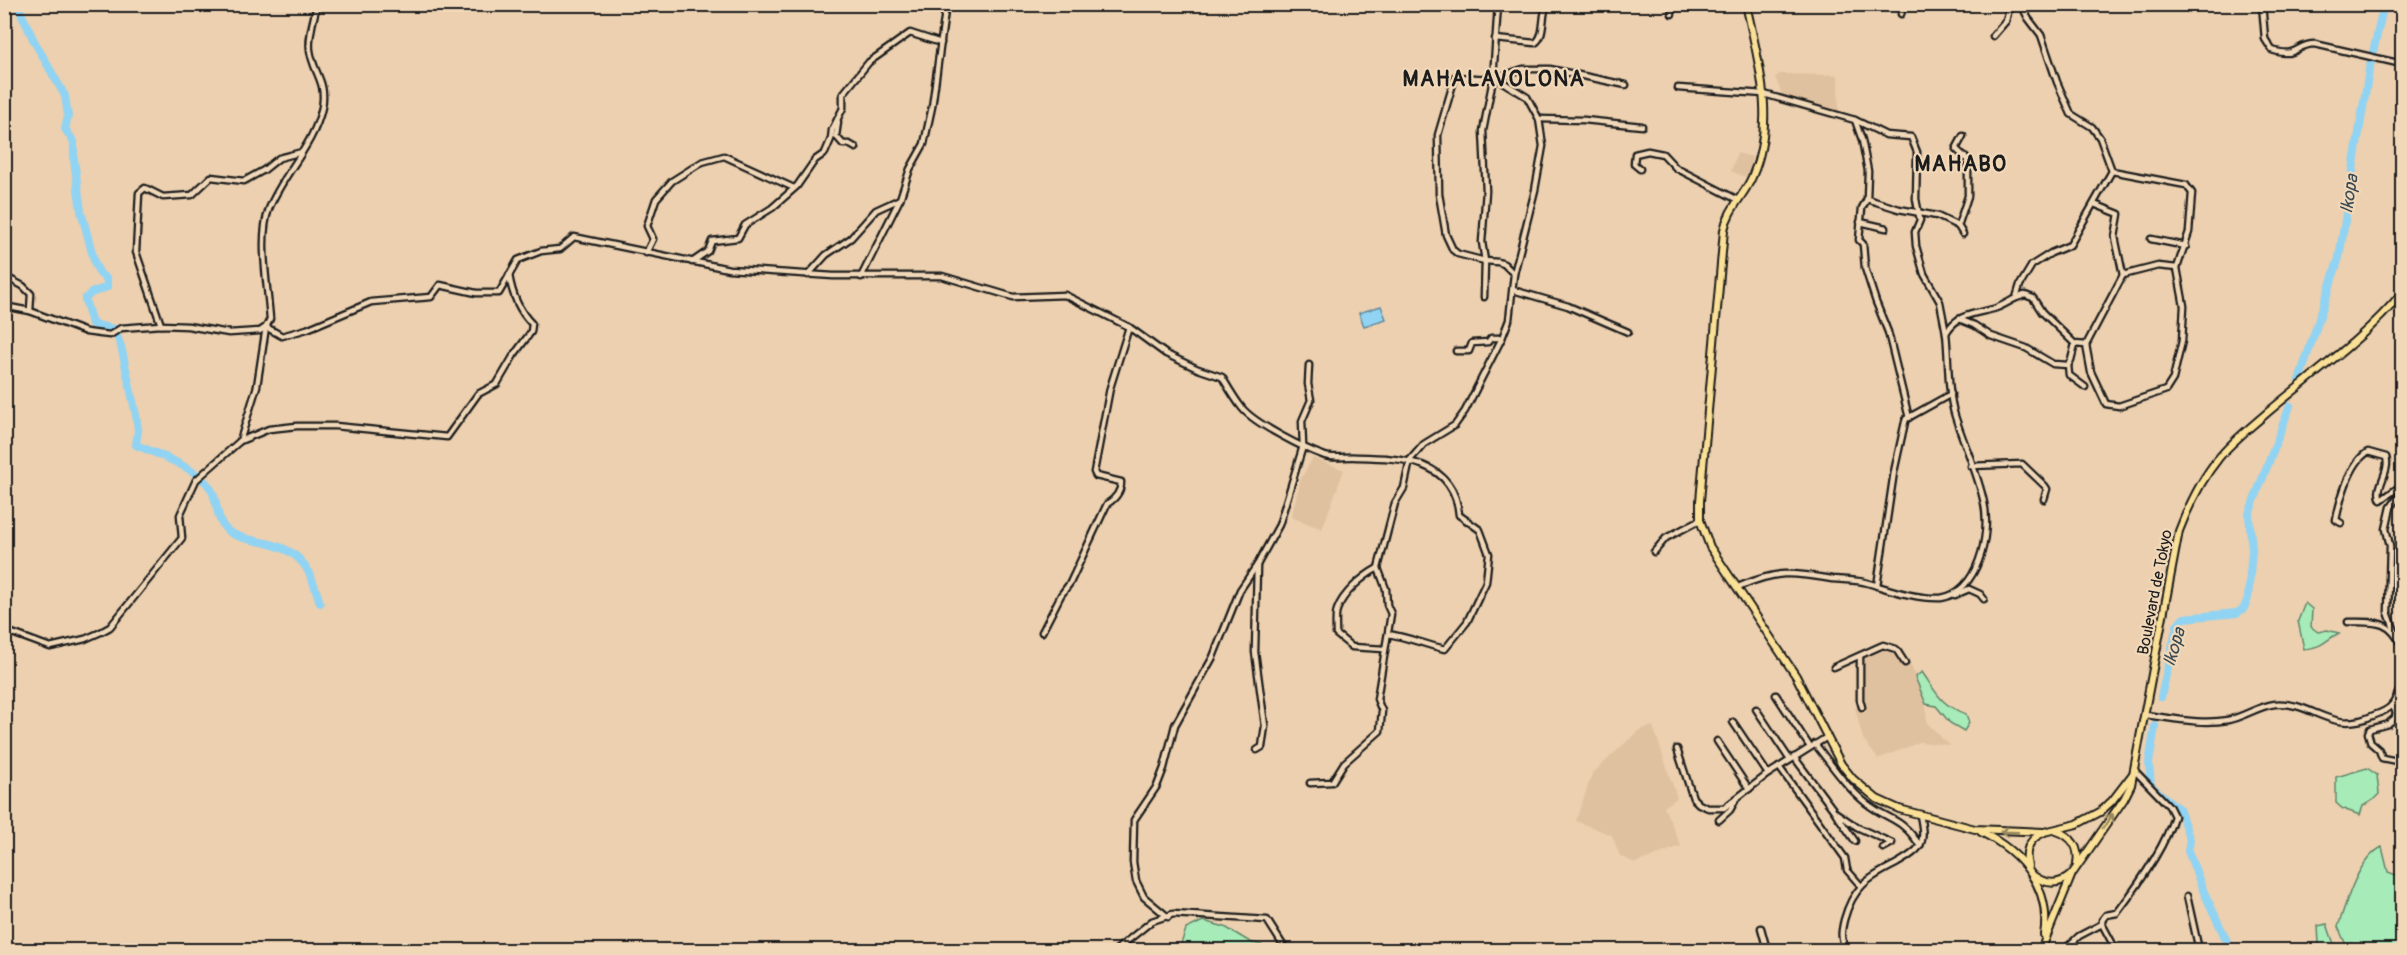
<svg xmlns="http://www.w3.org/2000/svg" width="2407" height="955" font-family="Pangolin,sans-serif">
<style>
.built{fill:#e0c19f}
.green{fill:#a6ebb8;stroke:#61846a;stroke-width:1.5}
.water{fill:#91d3f3;stroke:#628a9d;stroke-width:1.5}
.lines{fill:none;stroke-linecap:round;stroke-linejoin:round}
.river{stroke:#91d3f3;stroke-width:8}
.minor-casing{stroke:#1c1c1c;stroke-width:9}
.major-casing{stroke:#1c1c1c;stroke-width:10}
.minor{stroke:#f1d8b9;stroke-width:4.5}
.major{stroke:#fadf96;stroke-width:6}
.oneway{stroke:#96875f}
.labels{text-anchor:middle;stroke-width:4.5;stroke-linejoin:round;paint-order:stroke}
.street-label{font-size:16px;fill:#1c1c1c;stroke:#f1d8b9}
.water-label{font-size:18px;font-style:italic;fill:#394a52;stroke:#f1d8b9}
.district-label{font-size:22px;font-weight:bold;letter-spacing:1.5px;fill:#1c1c1c;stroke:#f1d8b9}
</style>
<rect width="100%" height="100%" fill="#ecd0af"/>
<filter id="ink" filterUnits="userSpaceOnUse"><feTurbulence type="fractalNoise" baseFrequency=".0167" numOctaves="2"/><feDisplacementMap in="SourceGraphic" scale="12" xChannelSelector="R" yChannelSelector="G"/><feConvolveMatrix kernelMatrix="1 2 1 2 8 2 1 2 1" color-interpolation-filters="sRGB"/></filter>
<g filter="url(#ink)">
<!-- built -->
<g class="built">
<path d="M1780,74L1838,75L1839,113L1783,97L1775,77Z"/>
<path d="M1737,153L1752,157L1748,178L1731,171Z"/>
<path d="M1313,458L1344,470L1322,529L1291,517L1301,478Z"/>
<path d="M1883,645L1896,649L1905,663L1911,665L1926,707L1927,723L1949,745L1920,742L1878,759L1863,739L1855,708L1861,707L1862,656Z"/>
<path d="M1653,726L1677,798L1664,807L1681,846L1635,863L1620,856L1612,835L1576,821L1592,774L1639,730Z"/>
</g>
<!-- green -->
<g class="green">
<path d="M2305,603L2312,609L2311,627L2318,632L2327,630L2339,633C2322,642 2326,646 2304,649L2298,621Z"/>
<path d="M1922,672C1937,693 1940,705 1966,714L1969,723L1964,731L1950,723L1936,706L1926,704L1915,677Z"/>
<path d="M2367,768L2377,775L2379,794L2373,800L2363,806L2360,815L2343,809L2336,803V777Z"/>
<path d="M2382,847L2388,872L2396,875L2402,870V853V950H2358L2351,943L2347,947L2338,927C2346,902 2358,859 2382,847Z"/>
<path d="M1203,921L1225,927L1250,942L1262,945V950H1216L1201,944L1200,950H1194L1190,947V950H1179L1186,929Z"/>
<path d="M2327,924L2336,950H2323L2319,944L2318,926Z"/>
</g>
<!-- water -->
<path class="water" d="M1381,306L1386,319L1364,326L1359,313Z"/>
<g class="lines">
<!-- river -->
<g class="river">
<path d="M17,4L34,41L65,96L68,116L65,129L74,142V160L81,211L95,264L100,274L107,279V287L91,293L85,299L92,324L114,329L121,346L136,415L138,430L136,445C157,454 198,468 211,489C219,503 215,524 231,533C241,539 255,540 266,543C303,551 310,570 320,603"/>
<path d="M2299,380L2339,258L2369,70L2384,4"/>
<path d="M2161,697L2177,626L2184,618L2237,613L2244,608L2248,598L2252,550L2249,514L2290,406"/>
<path d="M2155,726L2149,763L2151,786L2179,809L2190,840L2188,851L2203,890L2231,950"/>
</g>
<!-- minor casing -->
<g class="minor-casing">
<g id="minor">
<path d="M1671,4L1672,14"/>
<path d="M2262,4L2265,39L2272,50C2298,59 2295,44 2315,44L2402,64"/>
<path d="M1901,14L1904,4"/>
<path d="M1993,36L2006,21L2010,4"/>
<path d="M1495,39L1535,43C1546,36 1541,16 1547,4"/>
<path d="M1678,88L1764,94L1855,120L1862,140L1868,171L1867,199L1862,208L1859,240L1863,244L1865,268L1876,302L1888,332L1909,418"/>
<path d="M1539,119L1584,120L1642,126"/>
<path d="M1855,120L1886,135L1911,137L1917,152L1916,199L1920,220L1915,232L1916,246L1924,274L1940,302L1946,333"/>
<path d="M838,122L836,136L843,144H849L856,148"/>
<path d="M1640,169L1634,164L1635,154L1648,151L1663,154L1676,168L1738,200"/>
<path d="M1867,199L1899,209L1937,216L1958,226"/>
<path d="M2094,204L2119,214L2115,237L2123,275L2158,266L2177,268"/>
<path d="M1860,222L1886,228"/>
<path d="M1963,234L1958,226L1968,196V170L1967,159L1956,149L1963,136"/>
<path d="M2151,239L2186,246"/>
<path d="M646,253L653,239L647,226L656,199L672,181L702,162L724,156L794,188"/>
<path d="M692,262L708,251L712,241L738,238L745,225L772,208L797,186L815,160L825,153L831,139L832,130L843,108V94L869,62L910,33L941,43"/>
<path d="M1514,274L1504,264L1498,262L1485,261L1458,254L1453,250L1446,235L1439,194L1438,135L1455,77L1493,79L1523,69H1550L1626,85"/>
<path d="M808,275L826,255L851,238L876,210L900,199"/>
<path d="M4,276L23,286L31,294L30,311"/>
<path d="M861,277L900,199L910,169L924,144L932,107L946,4"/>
<path d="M1513,290L1568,306L1628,332"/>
<path d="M1484,297L1485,261L1482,242L1486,191L1483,131L1493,79L1498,4"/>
<path d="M2016,298L2025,295L2033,298L2042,312L2075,344"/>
<path d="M4,306L30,311L86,332L101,334L110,335L121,328L161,325L188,326L229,333L260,331L266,327L270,319C268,288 258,238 269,209C283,173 314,146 322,107C327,81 313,73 310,50C308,36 314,19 317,4"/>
<path d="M1959,319L1974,325L1991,336L2026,348L2053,364L2068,365L2069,375L2085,387"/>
<path d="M161,325L136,252L139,193L145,188L163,197L192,195L211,177L244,181L264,170L279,158L302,152"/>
<path d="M2086,345L2123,275"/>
<path d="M1456,351H1469L1472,343L1488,342L1491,338H1502"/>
<path d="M2068,365L2071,360L2075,344L2086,345L2091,372L2106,404L2119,406L2166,390L2173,379L2182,341L2184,306L2177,268L2189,232L2192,193L2186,185L2112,171"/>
<path d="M240,441L269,429L297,426H335L447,437L478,394L497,384L514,355L531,332L532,324C518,310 512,294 509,275"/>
<path d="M1971,466L2022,464L2045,486L2047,489L2044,499"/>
<path d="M2341,523L2336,520C2340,500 2350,462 2368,452L2386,457C2391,472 2374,487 2381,500L2402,485"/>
<path d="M1654,552L1666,538L1700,520"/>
<path d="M1378,568C1363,576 1343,593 1337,610C1335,616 1336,627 1336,634L1352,647L1384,649"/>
<path d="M1877,586L1894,472L1905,422L1906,419L1951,394"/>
<path d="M1738,587C1777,570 1791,572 1832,579C1843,580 1854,580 1864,582C1889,589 1914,599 1941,598C1978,592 1991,535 1984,503C1978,473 1964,445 1955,416C1947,390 1949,360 1946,333C1957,314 1974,314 1993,309C2001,307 2008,302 2016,298L2020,285L2032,265L2051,253L2070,245L2112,171L2100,138L2092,127L2071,114L2057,82L2041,35L2028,18L2021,4"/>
<path d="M1955,595L1969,589L1980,594L1984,599"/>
<path d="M2348,622C2375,622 2389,619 2402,646"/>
<path d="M4,630L50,647L85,639L101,632L110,627L182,538L180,515L196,480L240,441L257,386L266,327L282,336L307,329L371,302L431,297L440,285L476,293H499L518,260L541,251L560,249L574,237L729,269L833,276H942L1013,297L1065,295L1129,327L1166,354L1198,369L1222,377C1228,387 1234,398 1242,408C1255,424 1305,449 1325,456C1334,459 1347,456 1357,457C1402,458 1454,459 1459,515L1480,530L1489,554L1486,582L1467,622L1445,649C1426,645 1408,637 1388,634"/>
<path d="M1042,632L1061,595L1070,583L1107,504C1115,499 1121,492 1121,482L1096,476L1094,472L1110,388L1129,327"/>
<path d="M2396,634L2388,612L2390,546L2386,529L2391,507L2400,494L2402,484"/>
<path d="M1860,656V700L1862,707"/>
<path d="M1834,667L1883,645L1896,649L1905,663"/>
<path d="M1776,695L1810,747"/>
<path d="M2392,705L2396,712L2395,718L2388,724L2370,729L2368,733L2371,743L2379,750L2382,758L2402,762"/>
<path d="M1756,709L1790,760"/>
<path d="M2145,715C2172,718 2201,725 2228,720C2244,717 2258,706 2275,704C2313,701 2331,735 2372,716C2378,714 2388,710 2392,705C2396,700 2399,690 2402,684"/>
<path d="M1733,722L1768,774"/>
<path d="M1717,741L1749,789"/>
<path d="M1815,744C1831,764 1846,787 1866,803C1889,821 1902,817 1920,846"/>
<path d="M1677,749L1693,798L1699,804L1708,808H1724L1768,774L1827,737"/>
<path d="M1257,750L1262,747L1265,726L1255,652L1257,565"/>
<path d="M1794,757L1835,812L1857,827L1892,843L1883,848"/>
<path d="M1779,767L1845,858L1847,870L1861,886"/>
<path d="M1310,783L1332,782L1344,763L1380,731L1382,711L1377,699L1391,614L1387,605L1386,589L1378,568L1395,503L1404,488L1410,460L1424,444L1455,425L1465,411L1502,338L1509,320L1514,274L1535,190L1543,146L1539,119L1527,97L1496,78"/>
<path d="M1836,814L1855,841"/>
<path d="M1719,820L1730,810L1735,801"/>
<path d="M2187,896L2199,950"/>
<path d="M1168,917L1144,897L1136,881L1133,862L1134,820L1157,786L1164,768L1175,725L1213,657L1240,590L1257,565L1279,525L1303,446L1302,421L1311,400L1308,384L1309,365"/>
<path d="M2102,924V920L2106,915L2117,913C2136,888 2166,845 2174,816L2169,806L2135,771"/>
<path d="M1761,928L1767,950"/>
<path d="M1116,950L1152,921L1173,914L1267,920L1286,950"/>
<path d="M1847,950C1840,940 1841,932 1844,920C1853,887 1868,878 1896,864C1904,859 1913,855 1919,847C1925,838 1922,826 1920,815"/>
<path d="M2064,950L2079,936L2102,924L2116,950"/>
</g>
</g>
<!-- major casing -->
<g class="major-casing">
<g id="major">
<path d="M1746,4C1758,61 1777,121 1752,177C1744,196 1728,209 1724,230L1700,501V520L1710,547L1796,676L1841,764L1853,779L1877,799L1899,809L1975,829L2044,832L2077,824L2100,812L2112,801L2135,771"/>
<path d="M2056,831C2072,836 2080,848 2077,864"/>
<path d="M1981,832C2020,851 2052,887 2044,935"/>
<path d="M2028,866C2024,851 2029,839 2043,833"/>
<path d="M2034,876C2047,885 2060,885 2071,875"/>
<path d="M2041,950L2072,874L2124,799L2131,785L2179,531C2189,505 2200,481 2218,459C2232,441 2251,427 2268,412C2314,373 2364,339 2402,293"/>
</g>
</g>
<!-- minor -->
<use href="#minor" class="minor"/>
<!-- major -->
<use href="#major" class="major"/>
</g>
<!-- one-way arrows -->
<defs><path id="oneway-shaft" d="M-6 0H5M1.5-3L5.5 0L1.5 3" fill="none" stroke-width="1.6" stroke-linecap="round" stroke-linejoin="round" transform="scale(1.5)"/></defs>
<g class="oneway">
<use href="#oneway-shaft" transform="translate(2108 821) rotate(-55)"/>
<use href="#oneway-shaft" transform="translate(2009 832) rotate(-178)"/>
</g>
</g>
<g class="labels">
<!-- street labels -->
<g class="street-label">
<text transform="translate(2154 592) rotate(-79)" y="6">Boulevard de Tokyo</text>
</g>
<!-- water labels -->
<g class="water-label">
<text transform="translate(2349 194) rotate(-81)" y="6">Ikopa</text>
<text transform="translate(2174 647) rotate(-73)" y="6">Ikopa</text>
</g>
<!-- district labels -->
<g class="district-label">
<text x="1494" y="86">MAHALAVOLONA</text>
<text x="1961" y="171">MAHABO</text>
</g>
</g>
<!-- margin -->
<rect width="2407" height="955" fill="none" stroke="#f1d8b9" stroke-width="24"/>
<rect x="12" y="12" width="2383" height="931" fill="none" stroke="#1c1c1c" stroke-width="2" filter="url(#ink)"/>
</svg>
